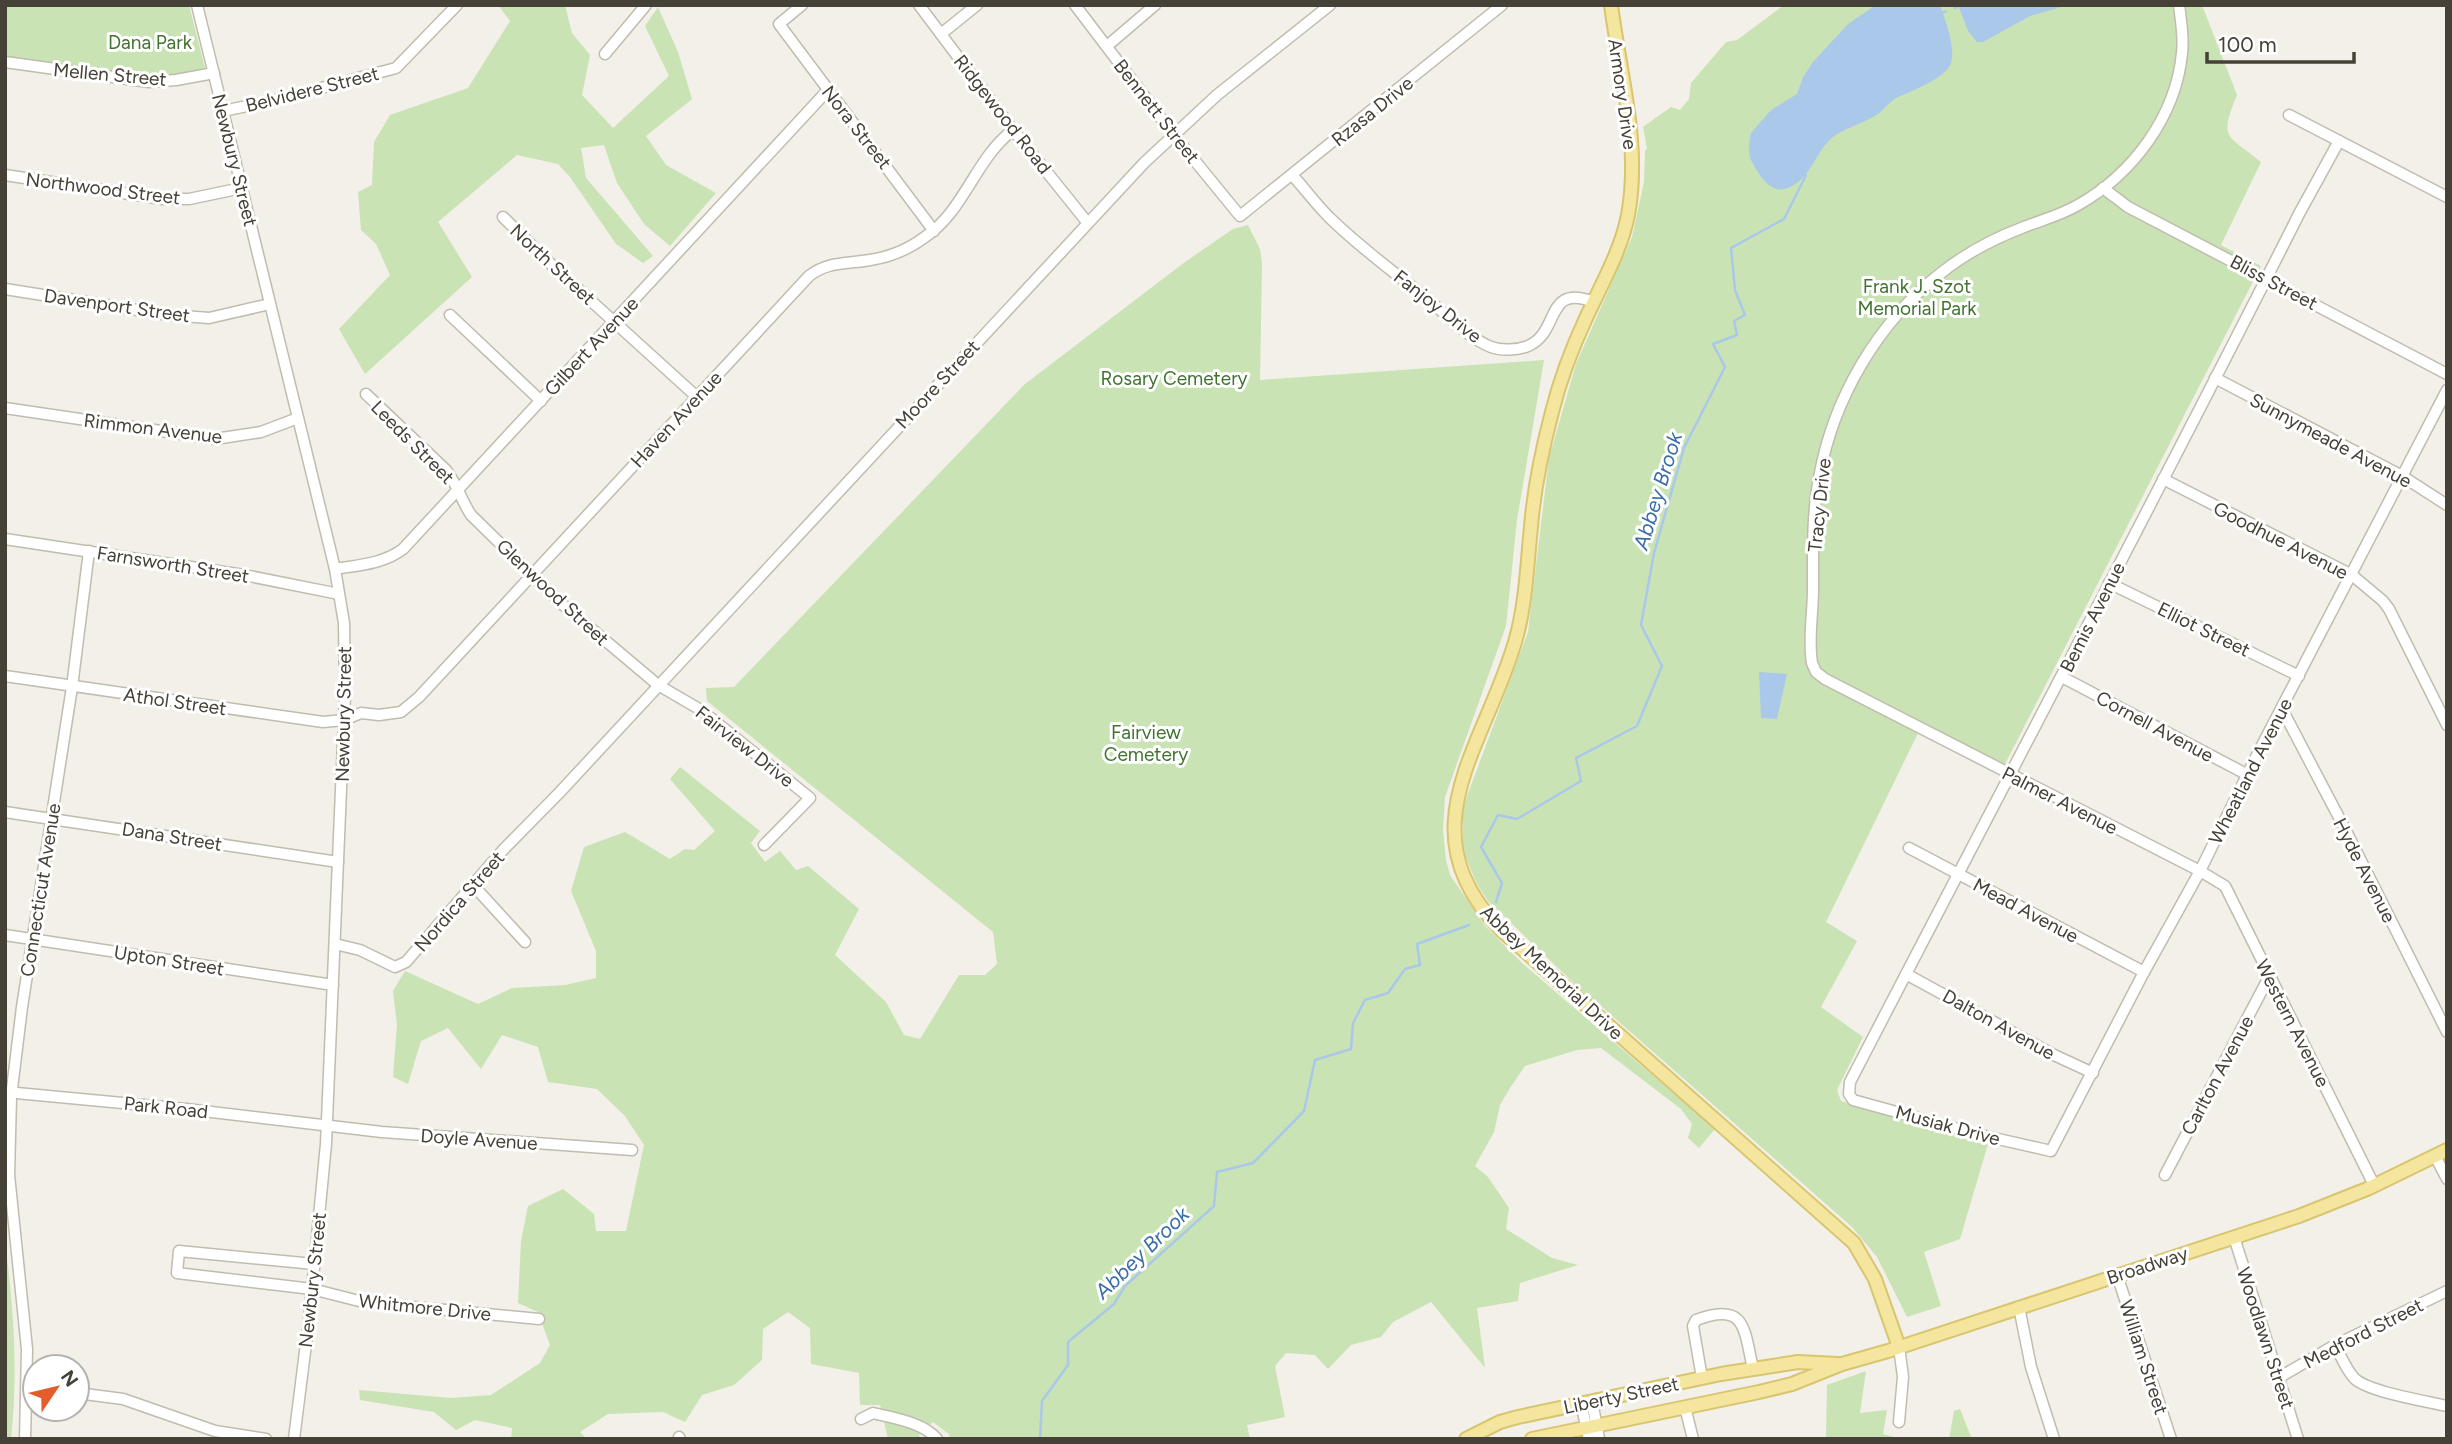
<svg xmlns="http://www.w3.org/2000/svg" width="2452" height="1444" font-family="Figtree,sans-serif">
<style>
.green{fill:#c9e3b5}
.water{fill:#aac8e9}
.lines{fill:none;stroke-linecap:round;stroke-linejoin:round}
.stream{stroke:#aac8e9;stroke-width:2.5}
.minor-casing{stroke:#c0bcae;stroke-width:13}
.major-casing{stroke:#d8c570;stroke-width:16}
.minor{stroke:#fff;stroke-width:10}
.major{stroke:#f5e69f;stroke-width:12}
.labels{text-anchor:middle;stroke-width:6;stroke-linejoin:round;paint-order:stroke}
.park-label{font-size:19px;fill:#417230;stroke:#fff}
.street-label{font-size:19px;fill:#454137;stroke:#fff}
.water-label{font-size:21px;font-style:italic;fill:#3a6da7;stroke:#fff}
</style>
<rect width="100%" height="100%" fill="#f2f0e8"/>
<!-- green -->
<g class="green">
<path d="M5,5H189L206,72L173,80L5,63Z"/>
<path d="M498,5H565L572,33L590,55L582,95L613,128L669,76L645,26L658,7L678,52L692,99L646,136L666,165L716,193L670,246L644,224L617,183L604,145L581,148L586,178L653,256L643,263L616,244L570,177L558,164L517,155L438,222L472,277L365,374L339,329L390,275L376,244L361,230L358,192L372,185L374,142L390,115L468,88L510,21Z"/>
<path d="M1784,5H2202L2237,95C2219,139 2226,134 2261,162L2221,245L2261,266L2004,766L1922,725L1826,922L1857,941L1821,1007L1863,1037L1837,1090L1841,1101L1988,1144L1960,1239L1924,1252L1941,1306L1907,1317L1877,1257L1852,1227L1601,1006V1009L1488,901L1477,884L1466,858L1463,841V807L1528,632L1549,458L1576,364L1632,237L1644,182L1645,151L1647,148L1643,127L1671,107L1680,110L1689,99L1691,83L1726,42L1737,40Z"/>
<path d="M1248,225L1260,249L1262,263L1260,380L1544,360L1517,520L1506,626L1445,797L1443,830L1446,860L1450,875L1485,926L1522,963L1715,1129L1699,1148L1688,1138L1692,1124L1681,1109L1601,1048L1577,1050L1525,1066L1510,1088L1500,1105L1494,1132L1475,1166L1488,1177L1509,1208L1506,1229L1552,1258L1578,1265L1520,1283L1518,1301L1477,1308L1485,1368L1431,1302L1393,1322L1381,1337L1351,1345L1328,1369L1315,1355L1286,1353L1275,1366L1285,1417L1247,1425L1250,1439H950L949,1434L933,1422L919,1435L920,1439H888L880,1405H860L859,1373L811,1364L810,1328L788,1312L763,1329L762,1360L734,1385L702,1395L685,1422L663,1412L608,1414L580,1432L587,1439H511L512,1428L475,1420L456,1430L434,1412L360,1400L359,1390L451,1398L491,1395L540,1363L550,1345L538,1312L518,1303L521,1241L528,1206L563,1189L594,1214L596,1231H626L644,1145L625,1116L597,1089L548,1082L538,1047L502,1035L481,1069L448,1028L421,1041L408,1084L393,1077L397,1025L393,991L405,971L478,1004L512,988L565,985L596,978V951L571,891L584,847L625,832L670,859L685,849L694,850L715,831L670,779L680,767L760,831L751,843L765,862L780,851L796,870L808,866L859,909L835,955L886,1002L904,1035L920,1039L959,975H985L997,964L993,932L707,701L706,688L734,687L1025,384L1185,262L1233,229Z"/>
<path d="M5,1243C14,1308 18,1374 11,1439H5Z"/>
<path d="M1866,1371L1860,1413L1887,1410L1883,1434L1901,1439H1826L1827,1385Z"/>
<path d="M1960,1409L1972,1439H1949L1954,1411Z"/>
</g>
<!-- water -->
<g class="water">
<path d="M1876,5H1940C1945,20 1956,47 1951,63C1946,78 1912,91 1898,97C1888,102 1883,112 1873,117C1862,123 1850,127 1839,133C1814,147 1814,180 1785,189C1769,193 1757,172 1751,160C1748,153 1749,141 1751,133L1771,110L1797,94L1803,77L1813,62L1848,24Z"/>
<path d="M1958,5H2068L2030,16L1983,42H1977L1968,31Z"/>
<path d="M1759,672L1787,674L1777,719L1761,718Z"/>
</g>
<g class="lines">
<!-- stream -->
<g class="stream">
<path d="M1955,8L1959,5"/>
<path d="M1939,15L1946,11"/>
<path d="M1496,902L1502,883L1481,847L1498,815L1517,819L1581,781L1576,758L1637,726L1662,666L1641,625L1654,553L1684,448L1725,367L1713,344L1737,335L1734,321L1745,315L1735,290L1731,248L1784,219L1806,175"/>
<path d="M1040,1439L1042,1401L1068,1365V1342L1114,1304L1125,1286L1214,1206L1217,1172L1253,1163L1304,1111L1315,1060L1351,1049L1353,1023L1365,1000L1388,993L1405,969L1420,965L1417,944L1469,925"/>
</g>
<!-- minor casing -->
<g class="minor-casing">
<g id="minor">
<path d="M197,5L335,569L344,623L345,695L326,1144L309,1320L294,1439"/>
<path d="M802,5L779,24L934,231"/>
<path d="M919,5L1013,130L1087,222"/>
<path d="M1075,5L1173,134L1240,216L1502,5"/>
<path d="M2179,5C2181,21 2184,37 2182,53C2176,116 2133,174 2078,205C2061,215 2042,220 2024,227C1995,238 1966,253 1941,273C1877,323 1833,399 1819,478C1812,514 1813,552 1813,589C1813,614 1808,639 1812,663L1816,672L1825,679L2200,871L2225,886L2374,1185"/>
<path d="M941,34L977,5"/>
<path d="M1107,46L1155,5"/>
<path d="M605,54L646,5"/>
<path d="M5,62L149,82L176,80L214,73"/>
<path d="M223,111L280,99L396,68L457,5"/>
<path d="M2289,115L2447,197"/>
<path d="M2339,141L2300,212C2153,504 2000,792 1850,1082L1849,1094L1853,1100L1976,1134L2051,1151L2144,972L2200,871L2257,755L2447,390"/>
<path d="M5,175L162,199H189L242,188"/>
<path d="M1293,176C1306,190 1318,207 1332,220C1363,250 1398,275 1431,302C1449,317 1469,338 1491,347C1502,351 1518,350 1528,346C1561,332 1544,283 1594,302"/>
<path d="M2103,188L2128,207L2447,374"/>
<path d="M503,217L557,270L697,397"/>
<path d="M5,289L169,315L209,318L270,304"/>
<path d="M450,315L541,401"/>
<path d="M2215,378L2402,476L2447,505"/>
<path d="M366,394L446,470C457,484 461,500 471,515L562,604L658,685L701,710L810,798L764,845"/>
<path d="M5,408L215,439L261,432L298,418"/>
<path d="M2163,479L2352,575L2383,601L2389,609L2447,725"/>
<path d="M5,539L244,575L339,594"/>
<path d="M335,569C359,565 383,564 403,549L828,90"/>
<path d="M2109,583L2299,676"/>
<path d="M5,676L323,722L344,720L361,713L379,715L401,712L419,697L809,276C828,261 848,264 870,260C890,257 909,249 925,237C965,210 975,159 1013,130"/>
<path d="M2062,677L2248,775"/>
<path d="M2282,709L2344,827L2447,1032"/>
<path d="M5,812L338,862"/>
<path d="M1909,848L2144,972"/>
<path d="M473,885L525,942"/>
<path d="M5,935L333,985"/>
<path d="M335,944L360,950L395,967L406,962L503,850L560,792L1144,163L1217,95L1330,5"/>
<path d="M1906,974L2054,1055L2093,1073"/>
<path d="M6,1092L186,1109L382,1132L632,1150"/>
<path d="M2435,1156L2447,1179"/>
<path d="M2165,1175L2270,975"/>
<path d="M2234,1237L2298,1439"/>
<path d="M314,1264L179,1251L177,1273L312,1289L363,1302L539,1319"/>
<path d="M2117,1275L2171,1439"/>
<path d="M2019,1307L2031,1367L2054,1439"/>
<path d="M2335,1345C2341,1356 2346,1370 2355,1379C2370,1392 2425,1401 2447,1406"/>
<path d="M2280,1377L2335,1345L2447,1291"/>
<path d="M1702,1378L1693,1326L1696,1320C1746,1301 1744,1329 1753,1369"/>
<path d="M77,1393L123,1399L215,1431L266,1439"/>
<path d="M1592,1401L1599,1439"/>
<path d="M1581,1403L1589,1439"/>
<path d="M1685,1407L1693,1439"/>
<path d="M861,1419L873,1413C892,1418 923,1422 937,1439"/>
<path d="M1899,1422L1903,1377L1899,1347"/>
<path d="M679,1437L680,1439"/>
<path d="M25,1439L27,1349L9,1175L11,1097L22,1007L72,687L89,551"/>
</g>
</g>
<!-- major casing -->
<g class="major-casing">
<g id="major">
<path d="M1611,5C1620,75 1641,144 1628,215C1621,251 1601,285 1586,318C1572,348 1560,380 1552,412C1542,450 1534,488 1531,527C1527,565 1526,605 1515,642C1484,748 1404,831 1501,930L1854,1243L1875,1279L1899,1347"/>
<path d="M1466,1439L1500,1422L1518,1417L1721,1374L1798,1362L1838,1364"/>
<path d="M1532,1439L1759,1392L1792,1384L1842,1364L1888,1351L2299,1216L2367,1189L2447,1150"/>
</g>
</g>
<!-- minor -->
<use href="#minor" class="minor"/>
<!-- major -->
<use href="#major" class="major"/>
</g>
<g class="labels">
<!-- park labels -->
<g class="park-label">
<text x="150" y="49">Dana Park</text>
<text x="1917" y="293">Frank J. Szot<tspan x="1917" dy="22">Memorial Park</tspan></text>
<text x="1174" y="385">Rosary Cemetery</text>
<text x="1146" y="739">Fairview<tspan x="1146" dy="22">Cemetery</tspan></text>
</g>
<!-- street labels -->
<g class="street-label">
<text transform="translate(110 74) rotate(5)" y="7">Mellen Street</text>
<text transform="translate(312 89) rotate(-14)" y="7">Belvidere Street</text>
<text transform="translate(1623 94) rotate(82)" y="7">Armory Drive</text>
<text transform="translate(1157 111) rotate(52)" y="7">Bennett Street</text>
<text transform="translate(1372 111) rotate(-39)" y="7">Rzasa Drive</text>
<text transform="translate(1003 114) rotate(52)" y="7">Ridgewood Road</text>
<text transform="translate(857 127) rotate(52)" y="7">Nora Street</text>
<text transform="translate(235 160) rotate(76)" y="7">Newbury Street</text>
<text transform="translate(103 188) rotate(7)" y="7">Northwood Street</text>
<text transform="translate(553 264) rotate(43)" y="7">North Street</text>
<text transform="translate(2274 282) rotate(28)" y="7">Bliss Street</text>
<text transform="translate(117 305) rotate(8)" y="7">Davenport Street</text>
<text transform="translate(1438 306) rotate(38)" y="7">Fanjoy Drive</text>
<text transform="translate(591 346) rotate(-47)" y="7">Gilbert Avenue</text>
<text transform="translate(937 384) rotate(-47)" y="7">Moore Street</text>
<text transform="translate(676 419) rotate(-47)" y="7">Haven Avenue</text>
<text transform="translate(153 428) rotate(7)" y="7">Rimmon Avenue</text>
<text transform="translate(2331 440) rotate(28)" y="7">Sunnymeade Avenue</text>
<text transform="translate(413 442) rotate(45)" y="7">Leeds Street</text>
<text transform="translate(1819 505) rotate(-84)" y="7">Tracy Drive</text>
<text transform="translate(2281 540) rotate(27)" y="7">Goodhue Avenue</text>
<text transform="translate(173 564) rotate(9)" y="7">Farnsworth Street</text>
<text transform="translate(553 592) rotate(43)" y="7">Glenwood Street</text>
<text transform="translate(2092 617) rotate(-63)" y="7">Bemis Avenue</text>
<text transform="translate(2204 629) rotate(26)" y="7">Elliot Street</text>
<text transform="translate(175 701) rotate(8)" y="7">Athol Street</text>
<text transform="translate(343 714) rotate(-89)" y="7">Newbury Street</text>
<text transform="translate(2155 726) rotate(28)" y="7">Cornell Avenue</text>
<text transform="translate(745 746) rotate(38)" y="7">Fairview Drive</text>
<text transform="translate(2250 771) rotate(-63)" y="7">Wheatland Avenue</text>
<text transform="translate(2060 800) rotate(27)" y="7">Palmer Avenue</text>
<text transform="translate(172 836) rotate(9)" y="7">Dana Street</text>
<text transform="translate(2365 870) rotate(63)" y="7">Hyde Avenue</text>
<text transform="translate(40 890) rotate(-81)" y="7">Connecticut Avenue</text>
<text transform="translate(459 901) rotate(-49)" y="7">Nordica Street</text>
<text transform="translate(2026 910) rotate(28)" y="7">Mead Avenue</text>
<text transform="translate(169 960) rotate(9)" y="7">Upton Street</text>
<text transform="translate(1552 972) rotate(43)" y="7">Abbey Memorial Drive</text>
<text transform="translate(2293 1023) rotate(63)" y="7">Western Avenue</text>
<text transform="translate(1999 1024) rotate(29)" y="7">Dalton Avenue</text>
<text transform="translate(2217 1075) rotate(-62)" y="7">Carlton Avenue</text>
<text transform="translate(166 1107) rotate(6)" y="7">Park Road</text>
<text transform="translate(1948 1125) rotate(15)" y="7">Musiak Drive</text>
<text transform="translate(479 1139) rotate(4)" y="7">Doyle Avenue</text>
<text transform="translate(2147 1265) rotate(-18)" y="7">Broadway</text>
<text transform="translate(312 1280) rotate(-84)" y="7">Newbury Street</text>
<text transform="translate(425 1307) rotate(6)" y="7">Whitmore Drive</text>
<text transform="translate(2363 1333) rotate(-27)" y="7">Medford Street</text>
<text transform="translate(2266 1338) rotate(72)" y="7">Woodlawn Street</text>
<text transform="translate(2144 1357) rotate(72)" y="7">William Street</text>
<text transform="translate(1621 1395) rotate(-12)" y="7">Liberty Street</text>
</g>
<!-- water labels -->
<g class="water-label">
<text transform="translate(1658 491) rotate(-73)" y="7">Abbey Brook</text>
<text transform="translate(1142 1253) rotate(-44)" y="7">Abbey Brook</text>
</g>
</g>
<!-- border -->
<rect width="2452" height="1444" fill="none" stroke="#454137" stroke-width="14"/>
<!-- north arrow -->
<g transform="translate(56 1388) rotate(55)"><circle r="33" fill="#ffffff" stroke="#b5b3af" stroke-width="2"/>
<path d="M0-5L12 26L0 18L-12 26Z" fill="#e65d2c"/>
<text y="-10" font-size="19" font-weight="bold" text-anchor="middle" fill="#454137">N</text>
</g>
<!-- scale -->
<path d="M2207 52v10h147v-10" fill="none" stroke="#454137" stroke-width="3.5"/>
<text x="2218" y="52" font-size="21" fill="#454137" stroke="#ffffff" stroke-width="5" paint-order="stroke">100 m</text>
</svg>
